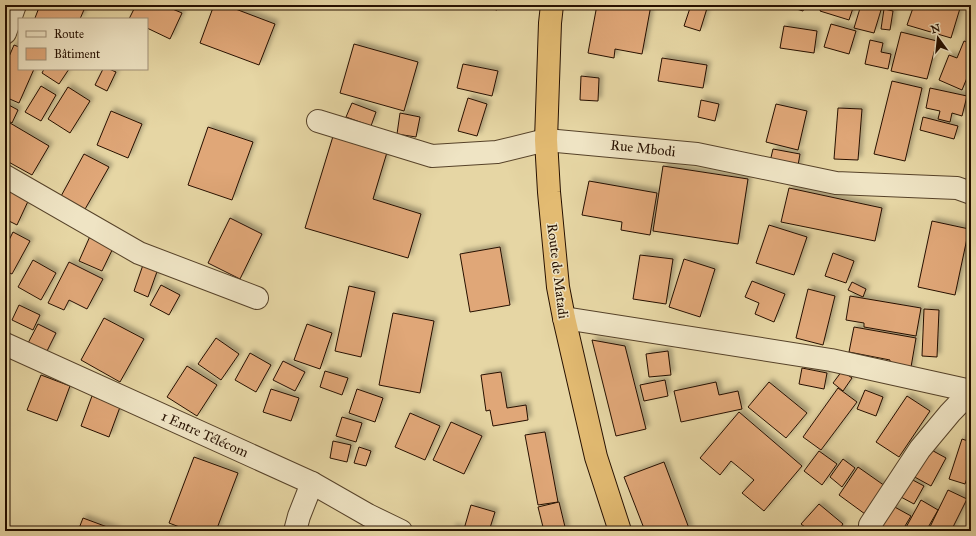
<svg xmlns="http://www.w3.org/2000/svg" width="976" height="536" font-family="'IM FELL Great Primer',serif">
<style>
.building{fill:#e0a778;stroke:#261000;filter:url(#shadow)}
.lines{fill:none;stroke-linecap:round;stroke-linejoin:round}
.minor-casing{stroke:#564229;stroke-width:24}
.highway-casing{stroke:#261000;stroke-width:24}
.minor{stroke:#efe4c4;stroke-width:22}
.highway{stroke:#e3bb72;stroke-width:22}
.labels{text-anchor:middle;stroke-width:3;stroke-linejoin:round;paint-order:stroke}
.street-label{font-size:14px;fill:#261000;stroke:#efe4c4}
</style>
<defs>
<filter id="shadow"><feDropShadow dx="3.5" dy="-3.5" stdDeviation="2" flood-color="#0004"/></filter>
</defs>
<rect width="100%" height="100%" fill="#e6d6a4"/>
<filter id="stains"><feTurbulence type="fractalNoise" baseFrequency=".005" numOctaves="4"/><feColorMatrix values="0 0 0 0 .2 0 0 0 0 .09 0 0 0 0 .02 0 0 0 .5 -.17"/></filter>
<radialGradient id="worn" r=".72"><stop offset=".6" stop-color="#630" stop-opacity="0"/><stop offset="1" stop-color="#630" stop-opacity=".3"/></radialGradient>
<!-- building -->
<g class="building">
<path d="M40,5H86L80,19H37L35,18Z"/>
<path d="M136,5H163L182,13L170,39L147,28V19H129Z"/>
<path d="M214,5H225L275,24L259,65L200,43Z"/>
<path d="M476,5H498L497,10Z"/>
<path d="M597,5H651L642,54L615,49L614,58L588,53Z"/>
<path d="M691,5H708L700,31L684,26Z"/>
<path d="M783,5H805L803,11Z"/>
<path d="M822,5H854L849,20L820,11Z"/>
<path d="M861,5L881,10L874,33L854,28Z"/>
<path d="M914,5H961L951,38L907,25Z"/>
<path d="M884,9L893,11L890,30L881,29Z"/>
<path d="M831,24L856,31L849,54L824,47Z"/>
<path d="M784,26L817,31L814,53L780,48Z"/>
<path d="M901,32L937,41L927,79L891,71Z"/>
<path d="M870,40L883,43L881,52L891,54L888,69L865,64Z"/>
<path d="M964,41L971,44V74L969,73L962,90L939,80L949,55L957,58Z"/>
<path d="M354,44L418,62L404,111L340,93Z"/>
<path d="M14,45L19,47V69H34L19,103L5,97V66Z"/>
<path d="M662,58L707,65L703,88L658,81Z"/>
<path d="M463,64L498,71L492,96L457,88Z"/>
<path d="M44,69H69L59,84L42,73Z"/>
<path d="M103,69H109L116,72L107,91L95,85Z"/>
<path d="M581,76L599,78L598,101L580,100Z"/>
<path d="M892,81L922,88L905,161L874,154Z"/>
<path d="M41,86L56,95L41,121L25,112Z"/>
<path d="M68,87L90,101L70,133L48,119Z"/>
<path d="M930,88L967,96L962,116L952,113L950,122L938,119L940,111L926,108Z"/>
<path d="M468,98L487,104L477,136L458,131Z"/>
<path d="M701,100L719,104L715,121L698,117Z"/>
<path d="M5,103L18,110L12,123L5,119Z"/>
<path d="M352,103L376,112L371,126L346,117Z"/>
<path d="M776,104L807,111L798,150L766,142Z"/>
<path d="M838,108L862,109L858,160L834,159Z"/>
<path d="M111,111L142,124L128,158L97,145Z"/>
<path d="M400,113L420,117L416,137L397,134Z"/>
<path d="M923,117L958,126L954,139L920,130Z"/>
<path d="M10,123L49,146L32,175L5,160V132Z"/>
<path d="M208,127L253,142L232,200L188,185Z"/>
<path d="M334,133L388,149L373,199L421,214L408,258L305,228Z"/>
<path d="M773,149L800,154L797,171L769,166Z"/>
<path d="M84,154L109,167L84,211L60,198Z"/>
<path d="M663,166L748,179L738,244L653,231Z"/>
<path d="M589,181L657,193L650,235L621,230L622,222L582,215Z"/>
<path d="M5,185L30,197L17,225L5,219Z"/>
<path d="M789,188L882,208L875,241L781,222Z"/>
<path d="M230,218L262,234L240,279L208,263Z"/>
<path d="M932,221L969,229L955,295L918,287Z"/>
<path d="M769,225L807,237L794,275L756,263Z"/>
<path d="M13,232L30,241L12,274L5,271V248Z"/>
<path d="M91,234L115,244L102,271L79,261Z"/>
<path d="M500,247L510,305L470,312L460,254Z"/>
<path d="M833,253L854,261L846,283L825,276Z"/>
<path d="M640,255L673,259L666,304L633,299Z"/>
<path d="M684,259L715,269L700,317L669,307Z"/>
<path d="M33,260L56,273L41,300L18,287Z"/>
<path d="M69,262L103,279L87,309L69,300L64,310L48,303Z"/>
<path d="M144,262L159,266L148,297L134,291Z"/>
<path d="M752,281L785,294L774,322L755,314L759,303L745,297Z"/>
<path d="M852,282L866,289L863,297L848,290Z"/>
<path d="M161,285L180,295L169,315L150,305Z"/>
<path d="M349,286L375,292L361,357L335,351Z"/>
<path d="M808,289L835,296L823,345L796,338Z"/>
<path d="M850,296L921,308L916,336L864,327V323L846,320Z"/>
<path d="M19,305L40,315L33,330L12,320Z"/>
<path d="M924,309L939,310L937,357L922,356Z"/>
<path d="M393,313L434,321L420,393L379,385Z"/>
<path d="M104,318L144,339L120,382L81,360Z"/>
<path d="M38,324L56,333L45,355L27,345Z"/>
<path d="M307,324L332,333L320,369L294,360Z"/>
<path d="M854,327L916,338L910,373L889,369L890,360L849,352Z"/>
<path d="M216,338L239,354L221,380L198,364Z"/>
<path d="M592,340L625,346L646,429L616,436Z"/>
<path d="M668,351L671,375L649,377L646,354Z"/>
<path d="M250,353L271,365L256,392L235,380Z"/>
<path d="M283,361L305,372L295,391L273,380Z"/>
<path d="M187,366L217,385L197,416L167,397Z"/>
<path d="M802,368L827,373L824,389L799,384Z"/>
<path d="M325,371L348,378L342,395L320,387Z"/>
<path d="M842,371L852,378L843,391L833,383Z"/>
<path d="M501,372L507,408L526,405L528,420L493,426L490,410L486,411L481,375Z"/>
<path d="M41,375L70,386L57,421L27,410Z"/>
<path d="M665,380L668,396L644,401L640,385Z"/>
<path d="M716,382L719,395L738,391L742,409L681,422L674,391Z"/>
<path d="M769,382L807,413L786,438L748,407Z"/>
<path d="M838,388L857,402L821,450L803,437Z"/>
<path d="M271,389L299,398L291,421L263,412Z"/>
<path d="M357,389L383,398L375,422L349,413Z"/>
<path d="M865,390L883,397L876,416L857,409Z"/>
<path d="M92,396L120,407L109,437L81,426Z"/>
<path d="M907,396L930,411L899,457L876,442Z"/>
<path d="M739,412L802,466L764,511L742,493L754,480L731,461L720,475L700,458Z"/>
<path d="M410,413L440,426L425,460L395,447Z"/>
<path d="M342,417L362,423L356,442L336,436Z"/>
<path d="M451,422L482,436L464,474L433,460Z"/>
<path d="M545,432L558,502L538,505L525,435Z"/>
<path d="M962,439L971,442V466L965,484L949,479Z"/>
<path d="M333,441L351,445L347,462L330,458Z"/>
<path d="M359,447L371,451L366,466L354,463Z"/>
<path d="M926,447L946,458L931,486L911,475Z"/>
<path d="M819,451L837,464L822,485L804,471Z"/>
<path d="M194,457L238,473L216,531H190L169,523Z"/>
<path d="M843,459L855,468L842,487L830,477Z"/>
<path d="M664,462L690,531H645L624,477Z"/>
<path d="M858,467L885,486L865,514L839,495Z"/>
<path d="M909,478L924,486L914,504L899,496Z"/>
<path d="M948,490L967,499L951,531H928Z"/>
<path d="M921,500L938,510L926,531H904Z"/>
<path d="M559,502L566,531H544L538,507Z"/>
<path d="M819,504L843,524L838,531H810L801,524Z"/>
<path d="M471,505L495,512L489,531H471L464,529Z"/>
<path d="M891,505L911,516L902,531H876Z"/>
<path d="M83,518L118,531H78Z"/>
<path d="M453,527L465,531H452Z"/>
</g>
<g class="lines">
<!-- minor casing -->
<g class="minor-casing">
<g id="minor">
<path d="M5,33L15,5"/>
<path d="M318,121L432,156L497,152L546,140L697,154L836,183L957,188L971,193"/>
<path d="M5,176L139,253L257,298"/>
<path d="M564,318L831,360L971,391"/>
<path d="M5,344L312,483L368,515L401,531"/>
<path d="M295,531L299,516L312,483"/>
<path d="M871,531L870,525L920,449L950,413L971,391"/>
</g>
</g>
<!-- highway casing -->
<g class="highway-casing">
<path id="highway" d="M552,5L550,23L546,140L549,192L558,287L564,318L596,457L620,531"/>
</g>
<!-- minor -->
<use href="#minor" class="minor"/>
<!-- highway -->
<use href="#highway" class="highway"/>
</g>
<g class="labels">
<!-- street labels -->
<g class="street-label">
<text transform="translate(643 148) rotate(6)" y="5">Rue Mbodi</text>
<text transform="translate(558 271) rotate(83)" y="5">Route de Matadi</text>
<text transform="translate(205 434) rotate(24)" y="5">1 Entre Télécom</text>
</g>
</g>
<!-- margin -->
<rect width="976" height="536" fill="none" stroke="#e6d6a4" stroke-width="20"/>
<rect x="6" y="6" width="964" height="524" fill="none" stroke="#261000" stroke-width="2"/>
<rect x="10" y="10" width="956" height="516" fill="none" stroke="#261000"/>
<!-- legend -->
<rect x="18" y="18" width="130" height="52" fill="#efe4c4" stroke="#9f8f76"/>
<rect x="26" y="31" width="20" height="6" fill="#efe4c4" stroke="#9f8f76"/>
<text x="54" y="38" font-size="12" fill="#261000">Route</text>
<rect x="26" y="48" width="20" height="12" fill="#e0a778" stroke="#9f8f76"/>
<text x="54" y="58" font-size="12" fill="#261000">Bâtiment</text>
<!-- north arrow -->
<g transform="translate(938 38) rotate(345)" stroke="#efe4c4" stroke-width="3" paint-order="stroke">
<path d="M0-3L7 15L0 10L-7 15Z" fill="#261000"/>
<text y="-6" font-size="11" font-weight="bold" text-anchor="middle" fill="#261000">N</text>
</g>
<rect width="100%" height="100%" filter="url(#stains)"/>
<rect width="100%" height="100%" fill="url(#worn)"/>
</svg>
